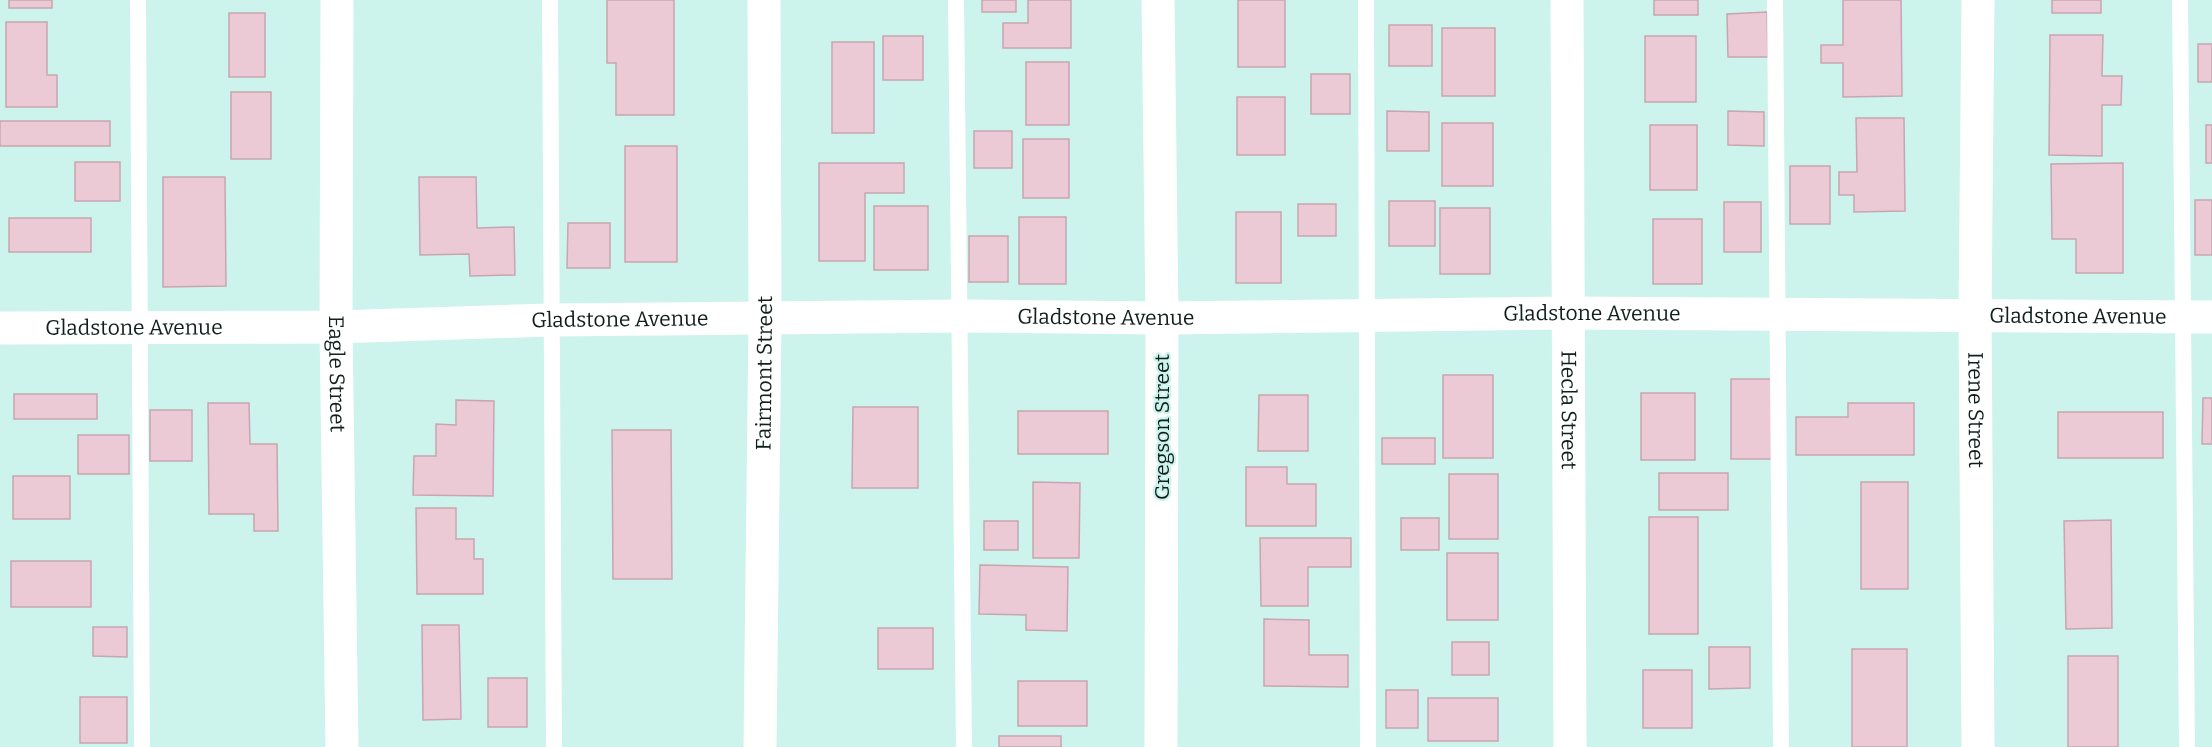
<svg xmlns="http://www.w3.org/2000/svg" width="2212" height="747" font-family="Bitter,serif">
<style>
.building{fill:#eccad5;stroke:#c6a6b0;stroke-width:1.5}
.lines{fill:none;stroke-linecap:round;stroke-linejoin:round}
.lane{stroke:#fff;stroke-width:16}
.street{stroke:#fff;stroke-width:33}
.labels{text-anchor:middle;stroke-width:4.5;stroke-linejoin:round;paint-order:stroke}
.street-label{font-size:21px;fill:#101e1c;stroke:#cdf3ed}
</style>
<rect width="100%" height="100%" fill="#cdf3ed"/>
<!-- building -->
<g class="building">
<rect x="9" y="0" width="43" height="8"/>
<path d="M607,0H674V115H616V63H607Z"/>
<rect x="982" y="0" width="34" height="12"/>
<path d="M1028,0H1071V48H1003V23H1028Z"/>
<rect x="1238" y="0" width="47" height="67"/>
<rect x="1654" y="0" width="44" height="15"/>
<path d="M1843,0H1901L1902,96L1843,97V63H1821V45H1843Z"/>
<rect x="2052" y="0" width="49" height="13"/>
<path d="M1767,12L1768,57H1728L1727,14Z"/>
<rect x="229" y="13" width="36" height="64"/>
<path d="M6,22H47V75H57V107H6Z"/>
<rect x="1389" y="25" width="43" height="41"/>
<rect x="1442" y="28" width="53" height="68"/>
<path d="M2050,35H2103L2102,76H2122L2121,105H2102V156L2049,155Z"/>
<rect x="883" y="36" width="40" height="44"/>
<rect x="1645" y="36" width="51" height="66"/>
<rect x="832" y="42" width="42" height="91"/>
<rect x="2198" y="44" width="14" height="38"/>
<rect x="1026" y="62" width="43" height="63"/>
<rect x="1311" y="74" width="39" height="40"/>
<rect x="231" y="92" width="40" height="67"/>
<rect x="1237" y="97" width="48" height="58"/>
<path d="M1387,111L1429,112V151H1387Z"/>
<path d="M1728,111L1764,112V146L1728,145Z"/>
<path d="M1856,118H1904L1905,211L1854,212V195H1839V172H1857Z"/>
<rect x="0" y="121" width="110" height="25"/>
<rect x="1442" y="123" width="51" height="63"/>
<rect x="1650" y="125" width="47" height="65"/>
<rect x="2206" y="125" width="6" height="38"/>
<rect x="974" y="131" width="38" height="37"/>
<rect x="1023" y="139" width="46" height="59"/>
<rect x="625" y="146" width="52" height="116"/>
<rect x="75" y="162" width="45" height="39"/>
<path d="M819,163H904V193H865V261H819Z"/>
<path d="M2123,163V273H2076V239H2052L2051,164Z"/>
<rect x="1790" y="166" width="40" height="58"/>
<path d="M163,177H225L226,286L163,287Z"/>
<path d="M419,177H476L477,228L514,227L515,275L470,276L469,254L420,255Z"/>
<rect x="2195" y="200" width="17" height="55"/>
<rect x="1389" y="201" width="46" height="45"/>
<rect x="1724" y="202" width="37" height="50"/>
<rect x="1298" y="204" width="38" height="32"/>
<rect x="874" y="206" width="54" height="64"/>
<rect x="1440" y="208" width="50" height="66"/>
<rect x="1236" y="212" width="45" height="71"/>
<rect x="1019" y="217" width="47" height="67"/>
<rect x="9" y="218" width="82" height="34"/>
<rect x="1653" y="219" width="49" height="65"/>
<path d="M568,223H610V268H567Z"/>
<rect x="969" y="236" width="39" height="46"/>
<rect x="1443" y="375" width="50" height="83"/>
<rect x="1731" y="379" width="43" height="80"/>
<rect x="1641" y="393" width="54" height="67"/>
<rect x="14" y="394" width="83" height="25"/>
<path d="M1259,395H1308V451H1258Z"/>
<path d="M2203,398H2212V444H2202Z"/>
<path d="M456,400L494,401L493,496L413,495L414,456H436V424L456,425Z"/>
<path d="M208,403H249L250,444H277L278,531H254V514H209Z"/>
<path d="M1848,403H1914V455H1796V417H1848Z"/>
<path d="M853,407H918V488H852Z"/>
<rect x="150" y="410" width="42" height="51"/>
<rect x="1018" y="411" width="90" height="43"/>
<rect x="2058" y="412" width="105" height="46"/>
<path d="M612,430H671L672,579H613Z"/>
<rect x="78" y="435" width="51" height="39"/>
<rect x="1382" y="438" width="53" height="26"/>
<path d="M1246,467H1287V484H1316V526H1246Z"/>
<rect x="1659" y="473" width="69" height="37"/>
<rect x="1449" y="474" width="49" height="65"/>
<rect x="13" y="476" width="57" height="43"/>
<path d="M1033,482L1080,483L1079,558H1033Z"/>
<rect x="1861" y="482" width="47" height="107"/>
<path d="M416,508H456V539H474V559H483V594H417Z"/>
<rect x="1649" y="517" width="49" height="117"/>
<rect x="1401" y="518" width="38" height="32"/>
<path d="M2111,520L2112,628L2066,629L2064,521Z"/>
<rect x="984" y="521" width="34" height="29"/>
<path d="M1260,538H1351V567H1308V606H1261Z"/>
<rect x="1447" y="553" width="51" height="67"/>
<rect x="11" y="561" width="80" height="46"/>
<path d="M980,565L1068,567L1067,631L1026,630V615L979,614Z"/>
<path d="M1264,619L1309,620V655H1348V687L1264,686Z"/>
<path d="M422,625H459L461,719L423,720Z"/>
<path d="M93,627H127V657L93,656Z"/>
<rect x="878" y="628" width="55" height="41"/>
<rect x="1452" y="642" width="37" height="33"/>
<path d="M1709,647H1750V688L1709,689Z"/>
<rect x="1852" y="649" width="55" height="98"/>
<rect x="2068" y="656" width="50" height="91"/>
<rect x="1643" y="670" width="49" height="58"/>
<rect x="488" y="678" width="39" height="49"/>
<rect x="1018" y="681" width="69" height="45"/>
<rect x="1386" y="690" width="32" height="38"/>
<rect x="80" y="697" width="47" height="46"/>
<rect x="1428" y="698" width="70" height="43"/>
<rect x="999" y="736" width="62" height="11"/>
</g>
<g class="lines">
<!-- lane -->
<g class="lane">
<path d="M138,0L142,747"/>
<path d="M550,0L554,747"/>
<path d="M956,0L964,747"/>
<path d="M1366,0L1368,747"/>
<path d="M1775,0L1781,747"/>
<path d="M2180,0L2187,747"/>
</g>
<!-- street -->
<g class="street">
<path id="s1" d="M337,0L336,327L342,747"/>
<path d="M1158,0L1162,318L1161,747"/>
<path id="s2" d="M1567,0L1570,747"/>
<path id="s3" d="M1978,0L1975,315L1978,747"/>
<path id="s4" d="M0,328L336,327L550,320L960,316L1162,318L1567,313L2212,317"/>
<path id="s5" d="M760,747L765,319L764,0"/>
</g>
</g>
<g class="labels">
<!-- street labels -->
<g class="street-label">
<text dy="7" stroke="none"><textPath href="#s4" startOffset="1592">Gladstone Avenue</textPath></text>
<text dy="7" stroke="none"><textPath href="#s4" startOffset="2078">Gladstone Avenue</textPath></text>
<text dy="7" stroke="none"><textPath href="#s4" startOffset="1106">Gladstone Avenue</textPath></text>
<text dy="7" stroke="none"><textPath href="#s4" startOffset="620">Gladstone Avenue</textPath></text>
<text dy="7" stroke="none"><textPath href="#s4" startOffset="134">Gladstone Avenue</textPath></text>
<text dy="7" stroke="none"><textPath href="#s1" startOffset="374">Eagle Street</textPath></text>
<text dy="7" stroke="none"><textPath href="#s5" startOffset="374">Fairmont Street</textPath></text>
<text dy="7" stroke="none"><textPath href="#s3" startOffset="410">Irene Street</textPath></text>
<text dy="7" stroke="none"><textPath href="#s2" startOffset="410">Hecla Street</textPath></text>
<text transform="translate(1162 427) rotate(-90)" y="7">Gregson Street</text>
</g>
</g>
</svg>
